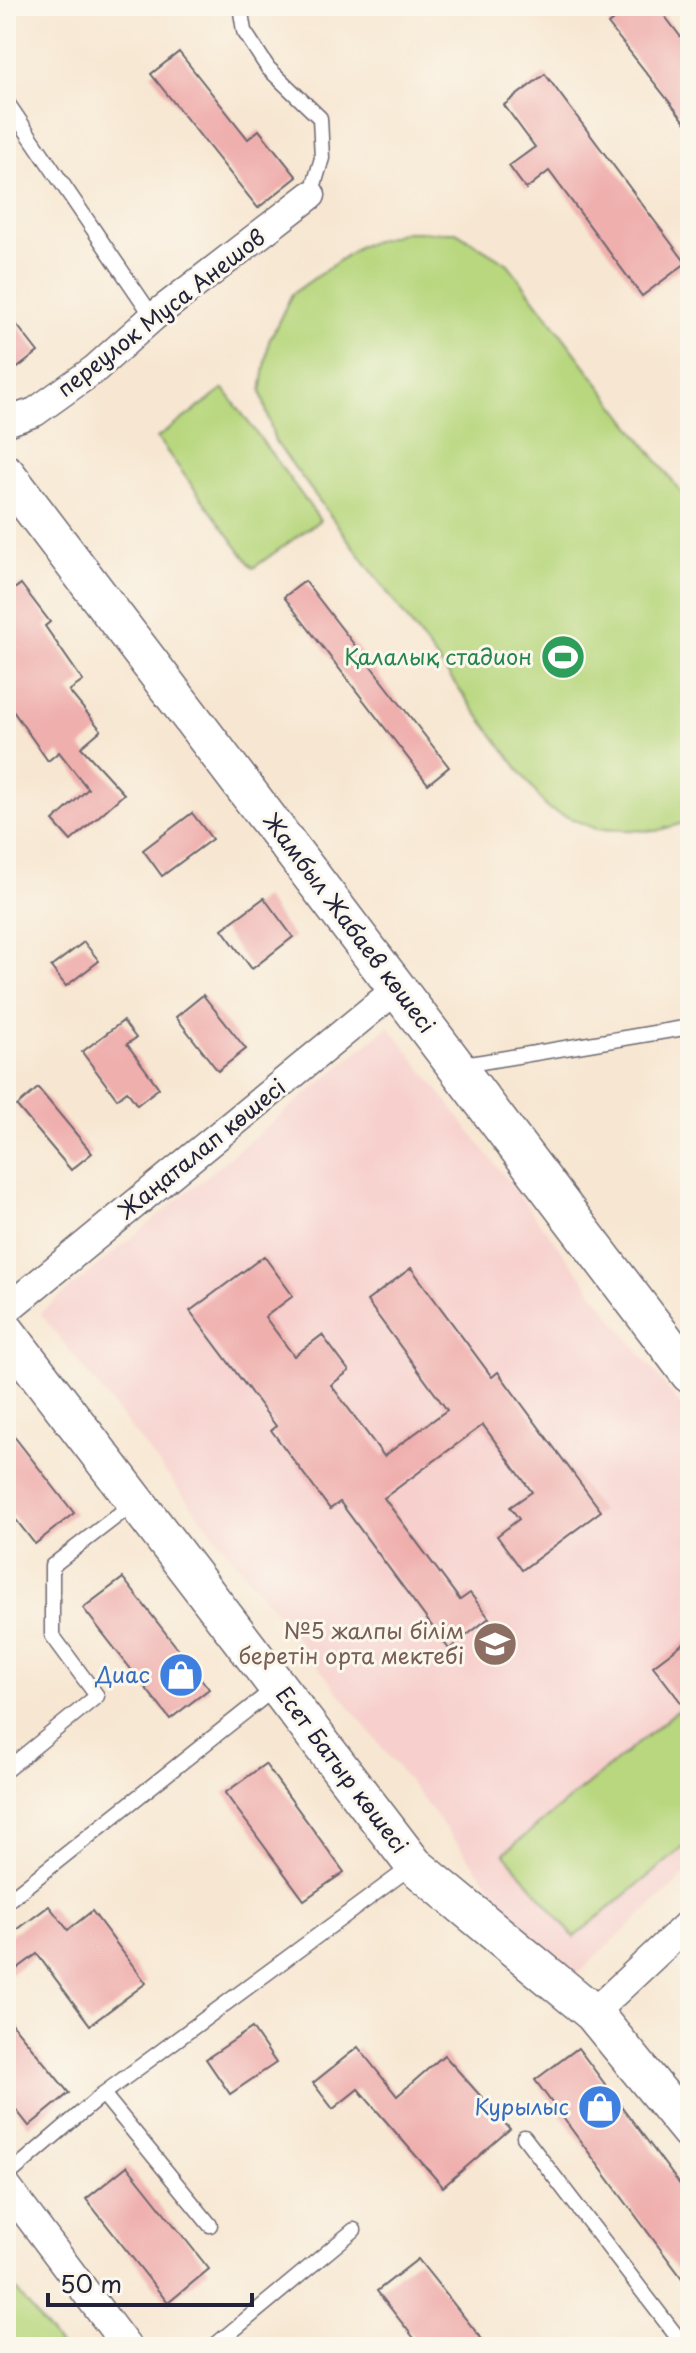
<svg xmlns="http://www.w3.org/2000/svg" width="696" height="2353" font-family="'Playpen Sans',sans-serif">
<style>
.built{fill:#f7d0cd}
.green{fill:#b8d77e;stroke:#6d7c5c;stroke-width:2}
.building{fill:#efafad}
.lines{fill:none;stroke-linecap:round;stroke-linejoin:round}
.lane-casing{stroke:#6d6770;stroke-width:17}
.street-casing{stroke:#6d6770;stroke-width:31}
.secondary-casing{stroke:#6d6770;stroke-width:41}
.lane{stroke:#fff;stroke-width:14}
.street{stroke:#fff;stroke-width:28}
.secondary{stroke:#fff;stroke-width:38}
.labels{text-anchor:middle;stroke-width:6;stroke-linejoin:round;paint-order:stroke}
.street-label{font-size:22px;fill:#22223b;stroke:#fbf7ec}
.leisure-label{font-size:22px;fill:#27864d;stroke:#fbf7ec;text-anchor:end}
.education-label{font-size:22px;fill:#785e54;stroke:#fbf7ec;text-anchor:end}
.shop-label{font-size:22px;fill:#366cbe;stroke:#fbf7ec;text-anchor:end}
</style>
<rect width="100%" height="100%" fill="#fbf7ec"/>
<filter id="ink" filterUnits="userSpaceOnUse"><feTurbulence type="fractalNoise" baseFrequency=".0125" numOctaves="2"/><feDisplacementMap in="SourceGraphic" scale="16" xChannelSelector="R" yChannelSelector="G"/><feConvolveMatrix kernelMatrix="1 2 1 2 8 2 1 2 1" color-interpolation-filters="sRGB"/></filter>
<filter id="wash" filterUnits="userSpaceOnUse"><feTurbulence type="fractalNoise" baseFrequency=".006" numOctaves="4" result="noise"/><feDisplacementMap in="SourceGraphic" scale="32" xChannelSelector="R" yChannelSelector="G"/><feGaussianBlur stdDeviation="1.8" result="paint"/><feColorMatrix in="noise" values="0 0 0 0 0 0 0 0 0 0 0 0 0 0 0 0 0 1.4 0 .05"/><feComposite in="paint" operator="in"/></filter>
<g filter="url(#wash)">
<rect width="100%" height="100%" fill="#f7e7d2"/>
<!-- built -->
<path class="built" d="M389,1026L690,1418V1871L567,1983L40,1313Z"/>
<!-- green -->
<g class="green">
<path d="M404,232H456L508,264L690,504V821L656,831L596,829L548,809L275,441L261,392L269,341L292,294L360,246Z"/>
<path d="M224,389L320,520L253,568L157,438Z"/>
<path d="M677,1711L690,1726V1842L574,1937L504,1853Z"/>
<path d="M6,2277L61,2347H6Z"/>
</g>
<g id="blocks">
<!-- building -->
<g class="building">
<path d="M631,6H657L690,49V128L608,24Z"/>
<path d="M179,52L248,139L259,130L297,177L258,208L151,74Z"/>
<path d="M545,74L686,263L642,296L549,171L526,189L509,166L535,147L504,105Z"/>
<path d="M6,311L38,352L6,377Z"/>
<path d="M305,581L449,767L428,784L284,597Z"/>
<path d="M21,584L50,622L45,626L83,681L69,691L101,730L81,747L124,794L71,841L53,821L88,789L59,752L48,761L6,701V595Z"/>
<path d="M192,813L212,839L162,876L143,850Z"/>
<path d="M264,898L293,937L252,969L222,929Z"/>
<path d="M84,942L99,961L66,986L51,967Z"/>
<path d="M203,995L246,1049L218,1071L176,1017Z"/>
<path d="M123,1021L136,1038L127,1044L159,1088L137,1105L127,1091L117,1099L82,1052Z"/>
<path d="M38,1088L92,1153L71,1170L17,1106Z"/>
<path d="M264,1256L293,1296L265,1317L294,1356L322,1335L349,1371L331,1385L384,1456L447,1410L367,1301L411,1268L492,1377L498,1372L601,1511L522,1570L497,1536L519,1519L510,1507L532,1492L483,1425L384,1498L460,1600L470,1593L489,1618L449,1649L340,1502L330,1509L271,1430L276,1426L190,1311Z"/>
<path d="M6,1426L74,1513L35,1544L6,1507Z"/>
<path d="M123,1578L209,1689L170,1719L83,1608Z"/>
<path d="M690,1638V1714L653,1666Z"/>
<path d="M265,1764L344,1872L304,1900L225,1793Z"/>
<path d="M49,1906L68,1930L92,1911L146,1983L90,2025L37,1954L6,1977V1938Z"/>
<path d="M6,2016L69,2093L29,2126L6,2097Z"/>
<path d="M252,2028L276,2063L230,2094L206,2059Z"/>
<path d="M358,2047L397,2096L444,2055L510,2129L443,2187L358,2089L333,2109L313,2083Z"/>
<path d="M578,2048L690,2198V2289L535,2080Z"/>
<path d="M127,2166L209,2269L168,2303L86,2199Z"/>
<path d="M418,2259L488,2347H421L377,2291Z"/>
</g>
</g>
</g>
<g filter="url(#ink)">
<use href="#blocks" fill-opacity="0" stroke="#6d6770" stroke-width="2"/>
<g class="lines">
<!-- lane casing -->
<g class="lane-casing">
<g id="lane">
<path d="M240,6L244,31L268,68L320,118L322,158L311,195"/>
<path d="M6,101L153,317"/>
<path d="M458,1066L690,1027"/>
<path d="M6,1770L97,1696L52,1635V1566L135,1502"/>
<path d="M6,1902L275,1688"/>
<path d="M103,2094L210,2225"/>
<path d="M524,2137L685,2347"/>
<path d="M6,2177L103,2094L412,1866"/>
<path d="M213,2347L354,2230"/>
</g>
</g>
<!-- street casing -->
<g class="street-casing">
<g id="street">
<path d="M6,422L35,412L95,369L153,317L311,195"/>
<path d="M6,1310L398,988"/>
<path d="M593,2013L690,1922"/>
<path d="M6,2186L127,2347"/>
</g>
</g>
<!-- secondary casing -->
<g class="secondary-casing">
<g id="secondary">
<path d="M6,474L690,1374"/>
<path d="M6,1332L414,1865L593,2013L690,2131"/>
</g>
</g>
<!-- lane -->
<use href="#lane" class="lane"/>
<!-- street -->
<use href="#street" class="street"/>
<!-- secondary -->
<use href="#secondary" class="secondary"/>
</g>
</g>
<!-- icons -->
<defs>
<g id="stadium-disc" transform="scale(2.3)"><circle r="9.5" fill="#2e9e5b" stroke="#fbf7ec"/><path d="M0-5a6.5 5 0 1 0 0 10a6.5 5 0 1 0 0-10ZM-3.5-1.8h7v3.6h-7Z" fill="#fff"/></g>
<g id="school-disc" transform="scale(2.3)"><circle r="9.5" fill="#8d6e63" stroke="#fbf7ec"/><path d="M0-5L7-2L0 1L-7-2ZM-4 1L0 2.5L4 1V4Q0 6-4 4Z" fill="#fff"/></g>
<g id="shop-disc" transform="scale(2.3)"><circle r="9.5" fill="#3f7fe0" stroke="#fbf7ec"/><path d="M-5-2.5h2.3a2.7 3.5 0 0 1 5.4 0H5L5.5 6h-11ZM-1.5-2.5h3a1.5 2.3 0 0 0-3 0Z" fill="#fff"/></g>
</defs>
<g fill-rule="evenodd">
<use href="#stadium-disc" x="563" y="657"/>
<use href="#school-disc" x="495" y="1644"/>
<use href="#shop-disc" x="181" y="1675"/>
<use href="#shop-disc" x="600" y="2107"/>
</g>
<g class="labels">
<!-- street labels -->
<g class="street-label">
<text transform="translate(161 313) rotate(-38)" y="8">переулок Муса Анешов</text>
<text transform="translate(349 923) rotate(53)" y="8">Жамбыл Жабаев көшесі</text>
<text transform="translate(202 1149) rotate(-39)" y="8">Жаңаталап көшесі</text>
<text transform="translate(342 1770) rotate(53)" y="8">Есет Батыр көшесі</text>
</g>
<!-- leisure labels -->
<g class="leisure-label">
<text x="532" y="665">Қалалық стадион</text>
</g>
<!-- education labels -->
<g class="education-label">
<text x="464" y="1639">№5 жалпы білім<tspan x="464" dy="25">беретін орта мектебі</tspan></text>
</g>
<!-- shop labels -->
<g class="shop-label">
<text x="150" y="1683">Диас</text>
<text x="569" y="2115">Курылыс</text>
</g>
</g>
<!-- margin -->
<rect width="696" height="2353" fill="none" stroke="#fbf7ec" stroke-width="32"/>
<!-- scale -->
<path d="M48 2293v12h204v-12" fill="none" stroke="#22223b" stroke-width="4"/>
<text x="60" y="2293" font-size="24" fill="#22223b" stroke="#fbf7ec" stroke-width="6" paint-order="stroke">50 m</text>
</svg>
